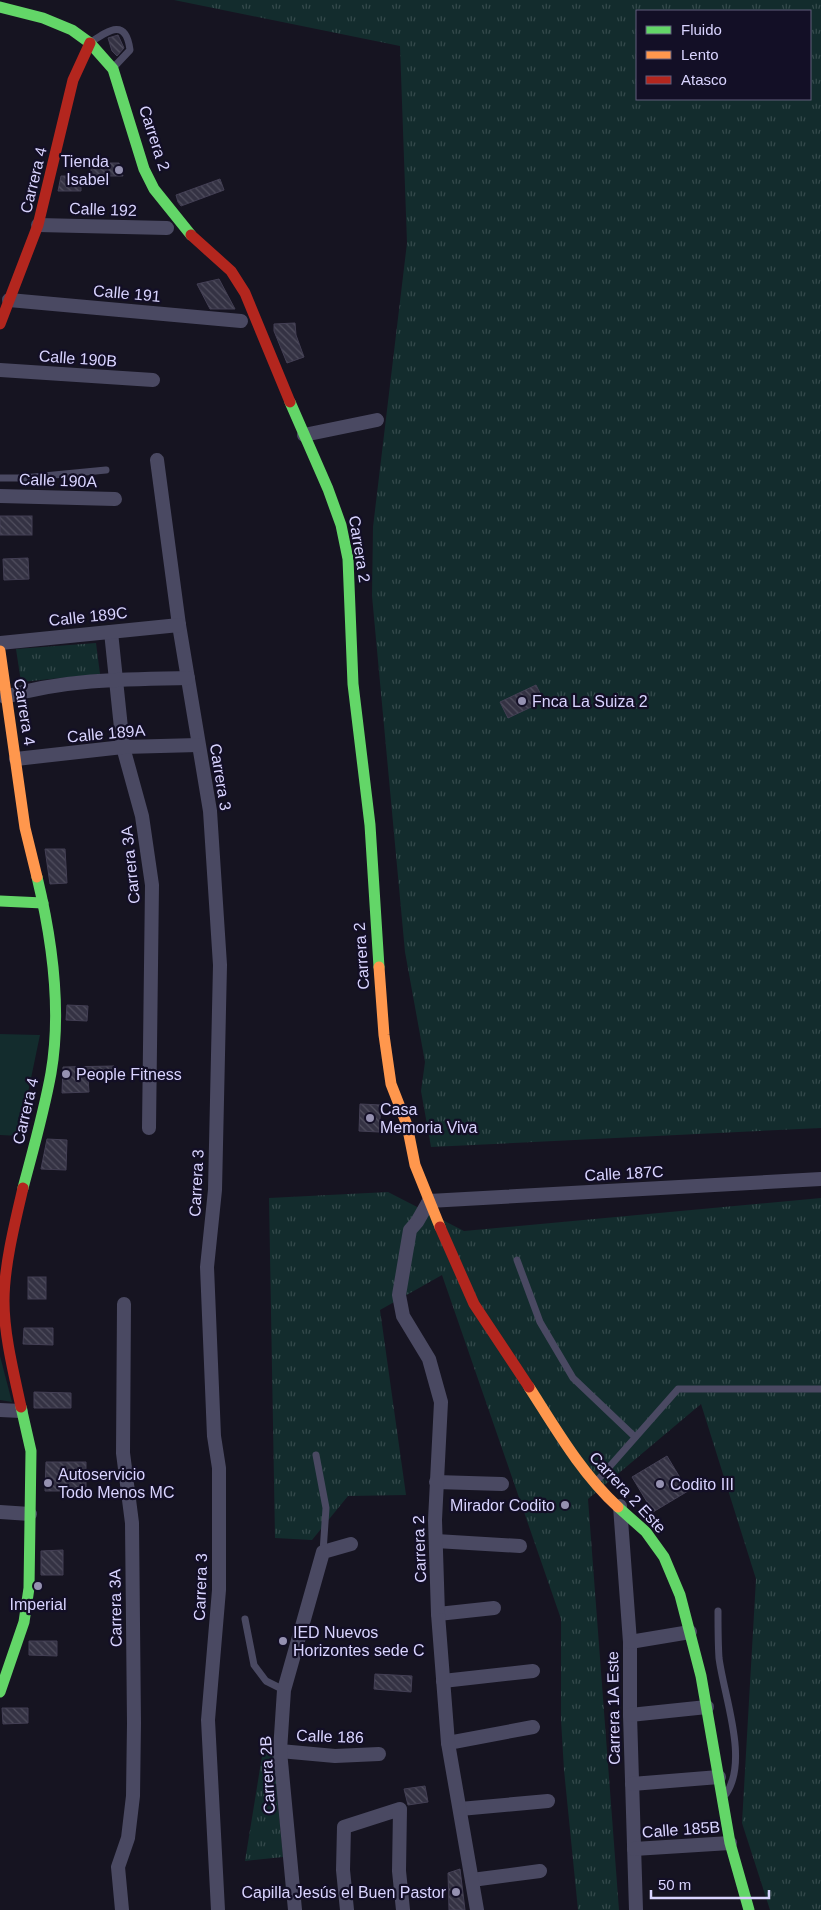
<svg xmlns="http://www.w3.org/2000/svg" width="821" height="1910" font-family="Helvetica,sans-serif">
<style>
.grass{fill:#132c2d}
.park{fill:url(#park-tufts);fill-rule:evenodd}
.building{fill:url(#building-back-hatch);stroke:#433f54}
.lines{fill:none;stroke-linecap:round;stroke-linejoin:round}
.lane{stroke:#4a4962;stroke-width:7}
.street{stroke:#4a4962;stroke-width:14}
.fast{stroke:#63d668;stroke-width:11}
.slow{stroke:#ff974d;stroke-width:11}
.jam{stroke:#b3261e;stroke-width:11}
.poi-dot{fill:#9591b1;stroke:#130f26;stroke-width:2}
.labels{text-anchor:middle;stroke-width:4.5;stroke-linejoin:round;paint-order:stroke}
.street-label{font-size:16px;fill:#d9d4ff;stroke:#130f26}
.poi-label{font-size:16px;fill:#d9d4ff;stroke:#130f26;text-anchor:start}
</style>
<defs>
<pattern id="park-tufts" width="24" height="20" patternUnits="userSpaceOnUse" patternTransform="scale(1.25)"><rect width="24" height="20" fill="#132c2d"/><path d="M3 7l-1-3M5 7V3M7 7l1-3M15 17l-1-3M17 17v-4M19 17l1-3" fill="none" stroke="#354a4c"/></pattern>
<pattern id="building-back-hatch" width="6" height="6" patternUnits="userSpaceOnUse" patternTransform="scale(1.25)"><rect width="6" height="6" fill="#343243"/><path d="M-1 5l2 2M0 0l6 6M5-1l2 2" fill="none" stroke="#514f5f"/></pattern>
</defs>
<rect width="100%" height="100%" fill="#161421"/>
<!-- grass -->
<g class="grass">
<path d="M0,1034L40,1035L19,1136L0,1135Z"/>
<path d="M0,1356L12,1402L0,1400Z"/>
</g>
<!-- park -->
<g class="park">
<path d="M174,0H821V1128L431,1147L421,1091L425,1062L405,952L372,596L373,527L407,243L400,46ZM637,11H810V99H637Z"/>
<path d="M96,643L100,674L21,682L16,649Z"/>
<path d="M388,1192L464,1231L821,1198V1910H770L742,1823L756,1579L701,1404L588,1499L619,1910H578L564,1770L561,1720V1619L442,1275L380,1310L406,1495L348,1496L312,1540L275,1538L269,1198Z"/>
<path d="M263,1750H273L283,1857L245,1861Z"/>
</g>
<!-- building -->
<g class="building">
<path d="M118,35L124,48L117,56L112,51L108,38Z"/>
<path d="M91,163H119L123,176H91Z"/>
<path d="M61,176H81V191H58Z"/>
<path d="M220,179L224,190L181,206L178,202L176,195Z"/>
<path d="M219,279L235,309H210L197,284Z"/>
<path d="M295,323L296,335L304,357L287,363L274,331V324Z"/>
<rect x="0" y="516" width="32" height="19"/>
<path d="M28,558L29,579L4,580L3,559Z"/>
<path d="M536,685L544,701L508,718L500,702Z"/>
<path d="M45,849H65L67,883L50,884Z"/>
<path d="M67,1005L88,1006L87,1021L66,1020Z"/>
<path d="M114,1066V1076L88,1078L89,1092L62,1093L63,1067Z"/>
<path d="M360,1104L381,1105L379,1132L359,1131Z"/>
<path d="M47,1139L67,1140L66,1170L41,1169Z"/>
<rect x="28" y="1277" width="18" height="22"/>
<path d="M24,1328H53V1345L23,1344Z"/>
<path d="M34,1392L71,1393V1408H34Z"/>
<path d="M667,1456L688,1491L653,1512L632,1477Z"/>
<path d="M46,1462H86V1491H45Z"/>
<path d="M63,1550V1575H41V1551Z"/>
<path d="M29,1641H57V1656L29,1655Z"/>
<path d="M375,1674L412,1676L411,1692L374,1689Z"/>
<path d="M2,1708H28V1723L3,1724Z"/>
<path d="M425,1786L428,1802L408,1805L404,1789Z"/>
<path d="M460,1869L465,1910H449L448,1873Z"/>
</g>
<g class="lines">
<!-- lane -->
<g class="lane">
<path d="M91,42C109,30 126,18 130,50L113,68"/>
<path d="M0,478H23L106,470"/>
<path d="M517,1260L540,1322L573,1378L635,1437"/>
<path d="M316,1455L326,1508L323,1552"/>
<path d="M596,1482L678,1389H821"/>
<path d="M718,1611C718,1627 718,1643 719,1658C724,1697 749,1760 726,1794"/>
<path d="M245,1619L254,1665L266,1681L284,1690"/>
</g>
<!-- street -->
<g class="street">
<path d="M38,225L167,228"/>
<path d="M9,300L241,321"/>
<path d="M0,370L153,380"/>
<path d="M304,435L377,420"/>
<path d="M157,460L179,625L210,811L220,965L215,1190L207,1267L214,1436L219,1468V1590L208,1720L218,1910"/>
<path d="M0,496L115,499"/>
<path d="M111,632L123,747L142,816L152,885L149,1128"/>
<path d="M0,643L179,625"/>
<path d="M5,697C64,679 127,679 188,678"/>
<path d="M16,759L123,747L198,745"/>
<path d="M0,1410L21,1411"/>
<path d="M436,1482L502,1484"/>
<path d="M620,1506L630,1642V1715L636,1910"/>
<path d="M0,1512L30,1514"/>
<path d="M436,1541L520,1546"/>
<path d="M438,1614L494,1608"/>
<path d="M630,1642L690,1632"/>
<path d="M443,1681L533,1671"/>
<path d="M630,1715L707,1707"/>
<path d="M448,1743L533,1727"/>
<path d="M280,1751L335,1756L379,1754"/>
<path d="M632,1784L719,1777"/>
<path d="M460,1809L548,1801"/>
<path d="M634,1849L730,1843"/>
<path d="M472,1880L540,1871"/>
<path d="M122,1910L118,1867L128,1838L133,1796L134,1723L132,1523L123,1453L124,1304"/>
<path d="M295,1910L280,1751L284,1690L323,1552L351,1544"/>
<path d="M347,1910L343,1870L344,1827L400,1809L399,1871L403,1910"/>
<path d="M477,1910L448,1743L438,1614L435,1520L441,1402L429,1359L403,1316L399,1295L410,1230L417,1222L429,1201L821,1179"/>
</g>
<!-- fast -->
<g class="fast">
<path d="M0,7L43,18L72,30L90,43L113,69L144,169L154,189L191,235"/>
<path d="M290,402L328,489L341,525L348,559L353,684L370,825L379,967"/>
<path d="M0,901L43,903"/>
<path d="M23,1188C33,1150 44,1112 51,1073C62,1009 52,939 37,877"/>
<path d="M618,1507L646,1532L664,1557L680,1595L701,1676L730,1843L749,1910"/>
<path d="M0,1692L24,1622L29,1588L31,1451L21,1407"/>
</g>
<!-- slow -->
<g class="slow">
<path d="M0,651L25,828L37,877"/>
<path d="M379,967L384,1035L391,1084L407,1125L415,1165L440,1227"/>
<path d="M529,1387C556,1429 581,1473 618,1507"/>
</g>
<!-- jam -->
<g class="jam">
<path d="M191,235L231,271L245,293L290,402"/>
<path d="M0,324L38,225L73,80L90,43"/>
<path d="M440,1227L474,1304L529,1387"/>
<path d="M21,1407C14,1374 4,1335 4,1301C4,1266 15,1222 23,1188"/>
</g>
</g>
<!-- markers -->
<g class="poi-dot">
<circle cx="119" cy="170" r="5"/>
<circle cx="522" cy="701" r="5"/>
<circle cx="66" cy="1074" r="5"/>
<circle cx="370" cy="1118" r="5"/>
<circle cx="48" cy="1483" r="5"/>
<circle cx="660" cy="1484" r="5"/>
<circle cx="565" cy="1505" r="5"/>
<circle cx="38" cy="1586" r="5"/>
<circle cx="283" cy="1641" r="5"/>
<circle cx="456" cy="1892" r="5"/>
</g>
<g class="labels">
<!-- street labels -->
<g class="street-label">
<text transform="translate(155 138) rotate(72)" y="6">Carrera 2</text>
<text transform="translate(33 180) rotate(-76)" y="6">Carrera 4</text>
<text transform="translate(103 209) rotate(2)" y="6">Calle 192</text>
<text transform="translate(127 293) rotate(5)" y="6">Calle 191</text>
<text transform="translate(78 358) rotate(4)" y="6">Calle 190B</text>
<text transform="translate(58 480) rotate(2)" y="6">Calle 190A</text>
<text transform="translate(360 549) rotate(81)" y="6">Carrera 2</text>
<text transform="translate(88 616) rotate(-6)" y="6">Calle 189C</text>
<text transform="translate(25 712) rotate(81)" y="6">Carrera 4</text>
<text transform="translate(106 733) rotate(-5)" y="6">Calle 189A</text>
<text transform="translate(221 777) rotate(81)" y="6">Carrera 3</text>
<text transform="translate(130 865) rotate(-96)" y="6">Carrera 3A</text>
<text transform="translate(361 956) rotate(-94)" y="6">Carrera 2</text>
<text transform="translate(25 1111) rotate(-77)" y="6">Carrera 4</text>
<text transform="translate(624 1173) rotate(-3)" y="6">Calle 187C</text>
<text transform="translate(196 1183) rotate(-87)" y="6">Carrera 3</text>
<text transform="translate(628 1492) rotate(47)" y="6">Carrera 2 Este</text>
<text transform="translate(419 1549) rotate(-92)" y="6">Carrera 2</text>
<text transform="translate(200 1587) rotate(-88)" y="6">Carrera 3</text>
<text transform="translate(115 1608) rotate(-91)" y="6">Carrera 3A</text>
<text transform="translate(613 1708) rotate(-91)" y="6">Carrera 1A Este</text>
<text transform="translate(330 1736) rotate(2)" y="6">Calle 186</text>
<text transform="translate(267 1775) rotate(-93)" y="6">Carrera 2B</text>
<text transform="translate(681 1829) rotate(-4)" y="6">Calle 185B</text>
</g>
<!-- poi labels -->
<g class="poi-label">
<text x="109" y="167" text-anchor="end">Tienda<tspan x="109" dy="18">Isabel</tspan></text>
<text x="532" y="707">Fnca La Suiza 2</text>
<text x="76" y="1080">People Fitness</text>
<text x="380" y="1115">Casa<tspan x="380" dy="18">Memoria Viva</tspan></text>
<text x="58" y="1480">Autoservicio<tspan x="58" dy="18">Todo Menos MC</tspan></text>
<text x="670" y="1490">Codito III</text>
<text x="555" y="1511" text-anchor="end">Mirador Codito</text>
<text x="38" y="1610" text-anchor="middle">Imperial</text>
<text x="293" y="1638">IED Nuevos<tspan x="293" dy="18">Horizontes sede C</tspan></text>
<text x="446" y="1898" text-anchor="end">Capilla Jesús el Buen Pastor</text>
</g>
</g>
<!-- legend -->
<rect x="636" y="10" width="175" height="90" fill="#130f26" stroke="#625e7d"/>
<rect x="646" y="26" width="25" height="8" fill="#63d668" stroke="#625e7d"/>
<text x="681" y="35" font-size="15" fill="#d9d4ff">Fluido</text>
<rect x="646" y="51" width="25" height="8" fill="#ff974d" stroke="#625e7d"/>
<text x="681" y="60" font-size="15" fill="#d9d4ff">Lento</text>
<rect x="646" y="76" width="25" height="8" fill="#b3261e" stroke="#625e7d"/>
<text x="681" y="85" font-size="15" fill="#d9d4ff">Atasco</text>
<!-- scale -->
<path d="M651 1890v8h118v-8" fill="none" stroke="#d9d4ff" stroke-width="2.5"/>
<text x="658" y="1890" font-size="15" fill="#d9d4ff" stroke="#130f26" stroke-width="4" paint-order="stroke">50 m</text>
</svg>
